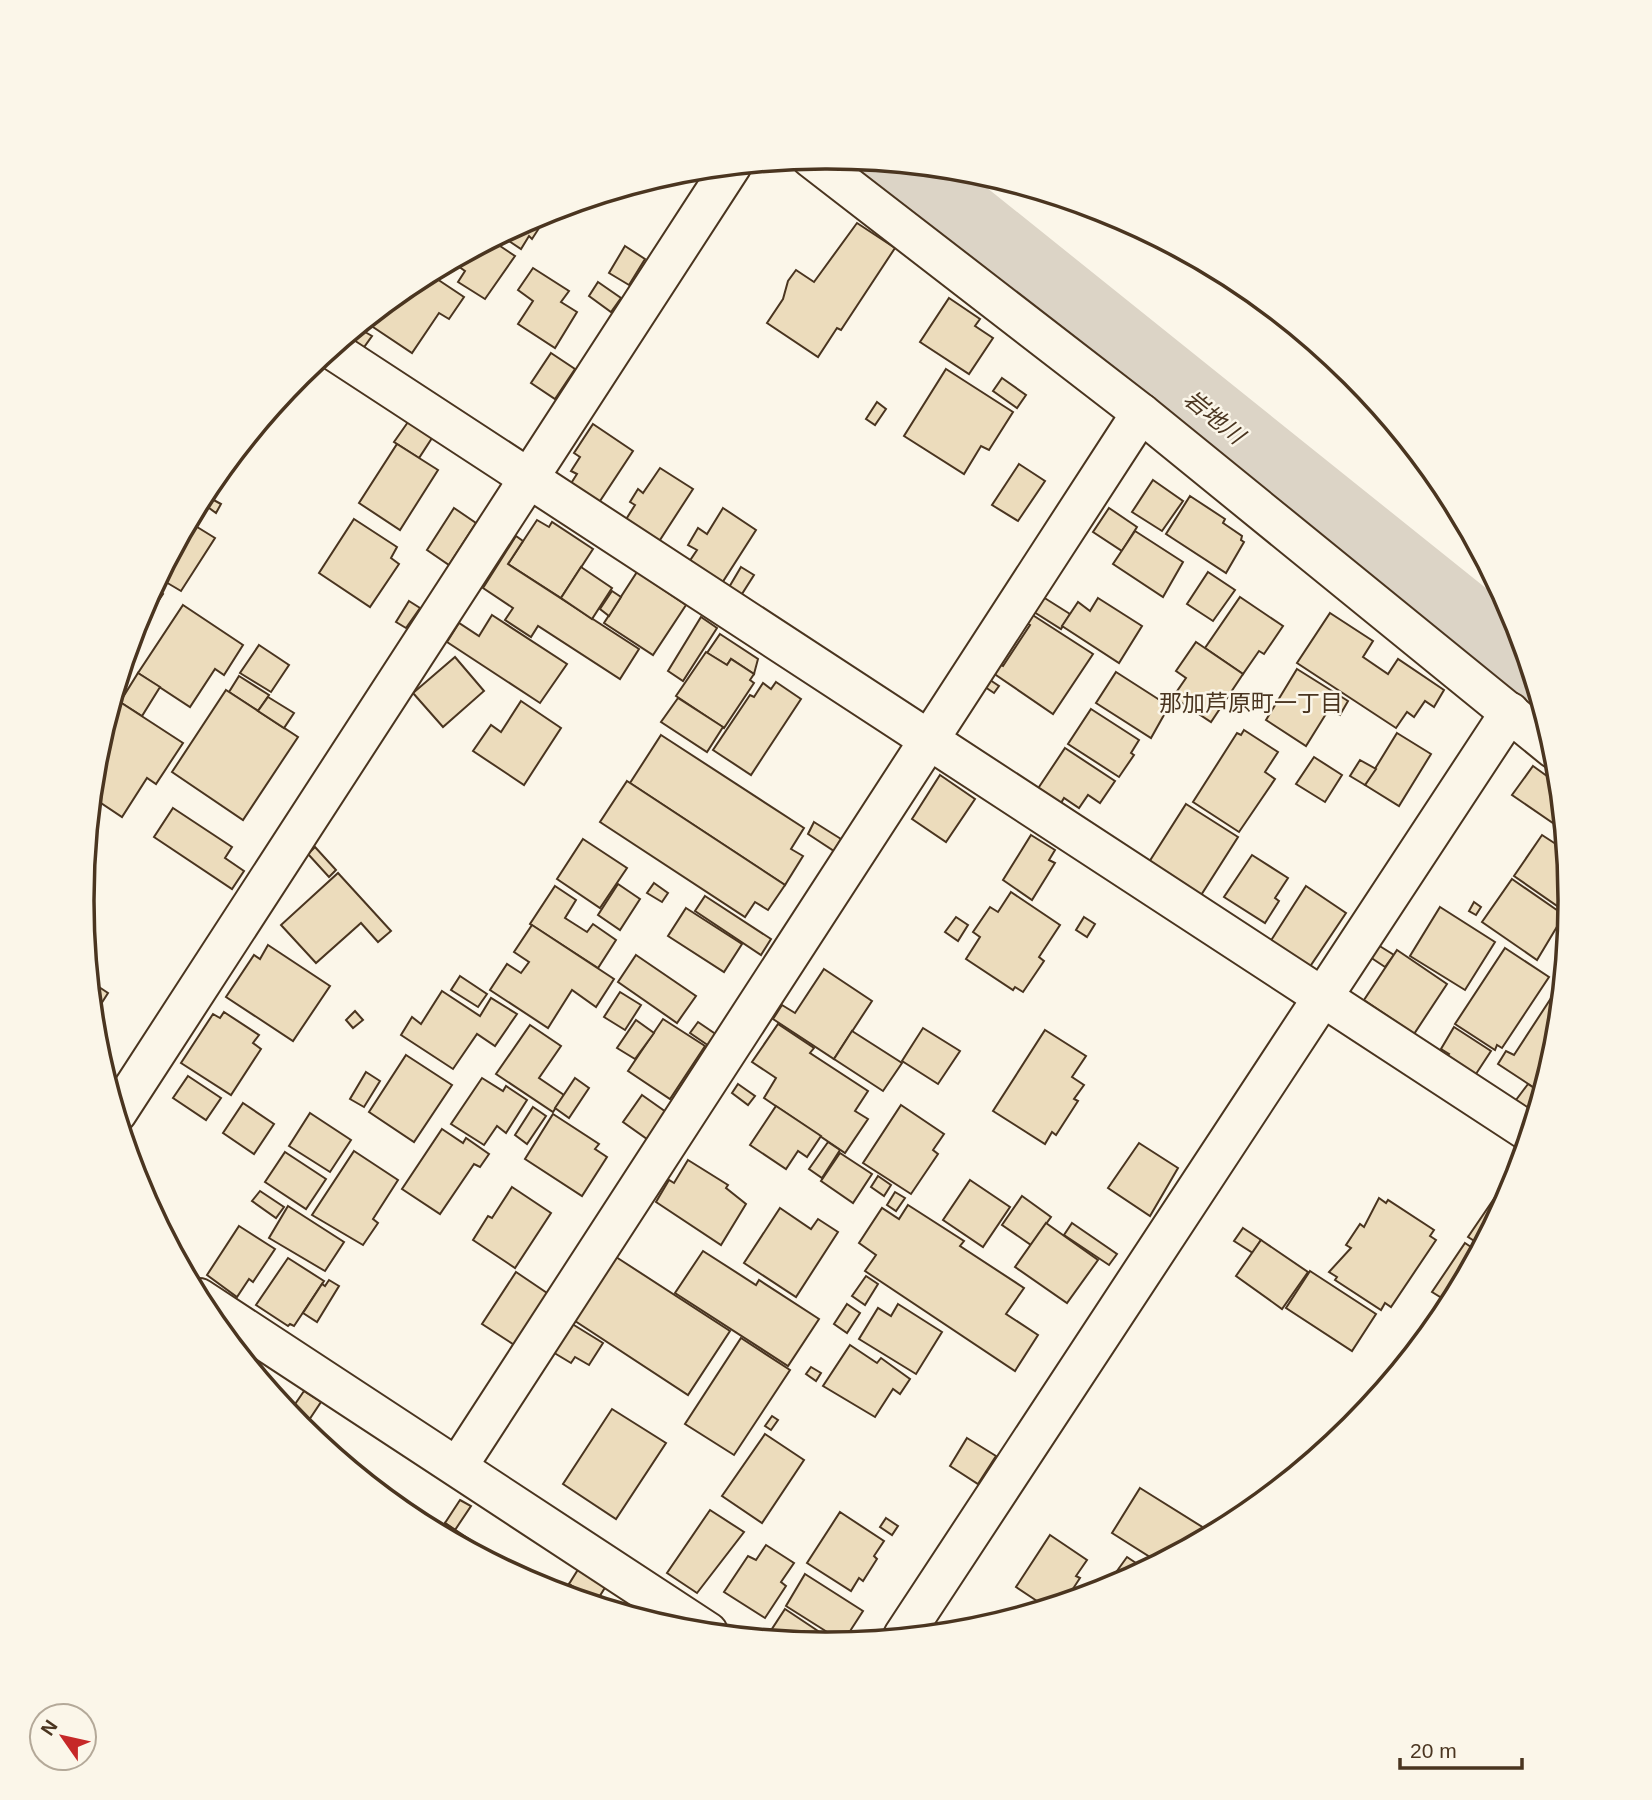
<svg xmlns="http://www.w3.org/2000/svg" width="1652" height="1800" font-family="Helvetica,'Noto Sans JP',sans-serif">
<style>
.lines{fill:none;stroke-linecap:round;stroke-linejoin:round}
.river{stroke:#dcd4c6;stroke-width:74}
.building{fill:#ecdcbc;stroke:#4a3520;stroke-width:2}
.minor-casing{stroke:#4a3520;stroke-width:42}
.minor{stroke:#fbf6e9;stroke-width:38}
.labels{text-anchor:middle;stroke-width:5;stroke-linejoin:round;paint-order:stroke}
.water-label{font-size:23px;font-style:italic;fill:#4a3520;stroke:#fbf6e9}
.neighbourhood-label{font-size:23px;fill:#4a3520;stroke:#fbf6e9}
.rim{fill:none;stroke:#4a3520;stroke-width:3.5}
</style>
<rect width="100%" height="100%" fill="#fbf6e9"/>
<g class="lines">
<!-- river -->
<path class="river" d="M897,163L1530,671"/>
</g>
<!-- building -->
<g class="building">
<path d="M550,211L532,239L529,236L521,249L500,235Z"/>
<path d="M857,223L895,248L841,330L837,328L818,357L767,323L783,299L788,281L796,270L814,282Z"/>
<path d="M491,240L515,256L485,299L458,282L465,271L451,261Z"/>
<path d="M625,246L645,259L629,285L609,273Z"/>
<path d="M533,268L569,291L561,302L577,312L555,348L518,324L533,301L518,290Z"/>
<path d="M428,273L464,297L449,319L439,313L412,353L364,321L413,281Z"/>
<path d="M598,282L621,298L611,312L589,296Z"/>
<path d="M949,298L980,319L975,326L993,338L969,374L920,342Z"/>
<path d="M358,328L372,336L362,350L349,341Z"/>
<path d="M551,353L575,369L555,399L531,383Z"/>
<path d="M946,369L1013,412L989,450L981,446L964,474L904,436Z"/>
<path d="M1002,378L1026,395L1017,408L993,391Z"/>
<path d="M877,402L886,409L875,425L866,419Z"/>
<path d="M408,422L432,438L419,458L394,442Z"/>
<path d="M593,424L633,451L598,504L570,485L577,474L571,471L580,457L574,453Z"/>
<path d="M397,444L438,470L400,530L359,503Z"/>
<path d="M1019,464L1045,481L1018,521L992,505Z"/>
<path d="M660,468L693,489L658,543L625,521L635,505L630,502L638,489L643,493Z"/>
<path d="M1153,480L1183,501L1162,531L1132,512Z"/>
<path d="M1190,496L1225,519L1223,523L1242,536L1241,540L1244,542L1226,573L1166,534Z"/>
<path d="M210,498L221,504L216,513L205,505Z"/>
<path d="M454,508L476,523L449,565L427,550Z"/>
<path d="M723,508L756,530L722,583L689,562L697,550L688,545L698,528L707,534Z"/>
<path d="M1109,508L1137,527L1122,551L1093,532Z"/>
<path d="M354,519L397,547L391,558L399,564L370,607L319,573Z"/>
<path d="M537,520L549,527L552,522L593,549L561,598L508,564Z"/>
<path d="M189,522L215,538L181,591L159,578Z"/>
<path d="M1135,531L1183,562L1163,597L1113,564Z"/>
<path d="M516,536L523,541L508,564L639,649L620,679L538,626L531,637L505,620L513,608L483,588Z"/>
<path d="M581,567L612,588L592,619L561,598Z"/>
<path d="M741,567L754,575L740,597L728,589Z"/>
<path d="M637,572L686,605L653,655L604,623Z"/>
<path d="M1208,572L1235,590L1213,621L1187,604Z"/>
<path d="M154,587L163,594L157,603L148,597Z"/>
<path d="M612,591L621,597L609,616L600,609Z"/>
<path d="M1043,597L1070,614L1061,629L1034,612Z"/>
<path d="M1240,597L1283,626L1264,654L1259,651L1243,674L1205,648Z"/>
<path d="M1098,598L1142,626L1119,663L1062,626L1078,602L1090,611Z"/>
<path d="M409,601L420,608L406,628L396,622Z"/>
<path d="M183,605L243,645L224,675L215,669L190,707L138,673Z"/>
<path d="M1330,613L1373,641L1363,657L1388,674L1398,659L1444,690L1434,707L1425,701L1414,717L1407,712L1396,728L1297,663Z"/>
<path d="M1031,614L1093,654L1053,714L993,673L999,664L1003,666L1030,625L1025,622Z"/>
<path d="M492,615L567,664L540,703L447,642L459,623L479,636Z"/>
<path d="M701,617L717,628L683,681L668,671Z"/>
<path d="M720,634L758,659L754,674L731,659L727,665L707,653Z"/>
<path d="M1196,642L1243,674L1211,722L1173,697L1186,678L1176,671Z"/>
<path d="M259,645L289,665L271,692L240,673Z"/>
<path d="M706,652L727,665L731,659L754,674L750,680L754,683L724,728L676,696Z"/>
<path d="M455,657L484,691L443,727L413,693Z"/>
<path d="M1297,669L1348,701L1340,715L1329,709L1306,746L1266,720Z"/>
<path d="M1116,672L1169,706L1151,738L1096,703Z"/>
<path d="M138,673L160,687L142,716L120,702Z"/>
<path d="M239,676L269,695L258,711L229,692Z"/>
<path d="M990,680L999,686L994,693L985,687Z"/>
<path d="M776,682L801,699L751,775L713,750L750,695L754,697L763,683L771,689Z"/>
<path d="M226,690L298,737L243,820L172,772Z"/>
<path d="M268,697L294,713L284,728L258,711Z"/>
<path d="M678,698L723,727L707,752L661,722Z"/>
<path d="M521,701L561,728L524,785L473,751L491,725L501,732Z"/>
<path d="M120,702L183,743L156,784L147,778L122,817L92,797L97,755L107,722Z"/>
<path d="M1091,709L1139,740L1131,753L1134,755L1119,777L1068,744Z"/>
<path d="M1244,730L1278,752L1265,772L1275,779L1239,832L1193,802L1237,733L1241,735Z"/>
<path d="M1397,733L1431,754L1399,806L1365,785Z"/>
<path d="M661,735L804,828L791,849L803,856L785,885L630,783Z"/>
<path d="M1065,748L1115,781L1100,803L1088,795L1079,808L1064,798L1058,808L1035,793Z"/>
<path d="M1314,757L1342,775L1325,802L1296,784Z"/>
<path d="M1360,760L1376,769L1365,785L1350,776Z"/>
<path d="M1533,766L1558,784L1563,830L1512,795Z"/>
<path d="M940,775L975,799L946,842L912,819Z"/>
<path d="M627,781L785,885L768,910L755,902L745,917L600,822Z"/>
<path d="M1186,804L1238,837L1196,903L1144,870Z"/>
<path d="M173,808L232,847L225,858L244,871L232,889L154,837Z"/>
<path d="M814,822L841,839L834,851L808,834Z"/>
<path d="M1031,835L1055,850L1049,860L1055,863L1032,900L1003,880Z"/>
<path d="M1542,835L1565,850L1570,900L1563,910L1514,876Z"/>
<path d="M583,839L627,868L600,908L557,879Z"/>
<path d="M315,847L336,870L329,877L308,854Z"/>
<path d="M1252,855L1288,878L1275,898L1279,901L1265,923L1224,897Z"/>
<path d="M338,873L391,931L378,942L361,923L316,963L281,925Z"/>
<path d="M1512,879L1564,915L1537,960L1482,922Z"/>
<path d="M654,883L668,893L662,902L647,893Z"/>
<path d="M618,884L640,899L620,930L598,915Z"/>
<path d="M555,886L576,900L565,918L587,932L593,924L616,940L598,968L530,924Z"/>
<path d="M1306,886L1346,913L1309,968L1270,942Z"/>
<path d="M1011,892L1060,925L1039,957L1044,961L1023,992L1015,987L1013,990L966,959L980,937L973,932L990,907L998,912Z"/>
<path d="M705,896L771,939L761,955L695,911Z"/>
<path d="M1474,902L1481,907L1476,915L1469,911Z"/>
<path d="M1440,907L1495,942L1465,990L1410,956Z"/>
<path d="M686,908L742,944L724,972L668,936Z"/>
<path d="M956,917L968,925L958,941L945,932Z"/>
<path d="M1084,917L1095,924L1087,937L1076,930Z"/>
<path d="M532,925L614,979L596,1007L572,990L548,1028L490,990L507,964L521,973L529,962L514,952Z"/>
<path d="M268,945L330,986L293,1041L226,997L254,955L260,959Z"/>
<path d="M1378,945L1394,955L1385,967L1370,957Z"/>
<path d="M1505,948L1549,977L1502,1048L1497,1045L1495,1050L1455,1024Z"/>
<path d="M1397,950L1447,984L1414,1034L1364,1000Z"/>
<path d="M636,955L696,996L677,1023L618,982Z"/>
<path d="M824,969L872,1001L834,1059L773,1019L782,1005L795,1013Z"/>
<path d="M460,976L487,994L478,1007L451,990Z"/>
<path d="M90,981L108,993L94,1015Z"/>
<path d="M1557,989L1561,992L1555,1045L1547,1073L1536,1089L1498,1064L1506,1051L1514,1055Z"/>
<path d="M442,991L480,1016L491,998L517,1014L495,1046L477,1034L453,1069L401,1035L412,1017L421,1024Z"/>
<path d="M620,992L641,1005L625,1030L604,1017Z"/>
<path d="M355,1011L363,1020L353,1028L346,1020Z"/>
<path d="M224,1012L259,1035L253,1043L261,1049L231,1095L181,1063L213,1014L220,1018Z"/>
<path d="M663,1019L705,1046L670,1099L628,1071Z"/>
<path d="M636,1020L654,1033L635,1059L617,1048Z"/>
<path d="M698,1022L717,1035L709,1046L690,1033Z"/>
<path d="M778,1024L814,1048L810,1053L868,1091L855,1111L868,1119L845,1153L764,1098L776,1078L752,1062Z"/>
<path d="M530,1025L561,1046L539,1078L564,1095L553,1112L496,1074Z"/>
<path d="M1454,1027L1491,1051L1474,1077L1445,1059L1449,1054L1441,1049Z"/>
<path d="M923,1028L960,1051L938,1084L902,1061Z"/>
<path d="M1045,1030L1086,1056L1072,1077L1084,1085L1074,1099L1078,1101L1056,1135L1052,1132L1045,1144L993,1111Z"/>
<path d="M852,1031L902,1063L883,1091L834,1059Z"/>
<path d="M406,1055L452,1085L414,1142L369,1112Z"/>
<path d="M366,1072L380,1081L364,1107L350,1099Z"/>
<path d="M188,1076L221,1098L206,1120L173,1098Z"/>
<path d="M482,1078L503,1091L506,1086L527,1100L506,1133L497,1126L484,1145L451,1124Z"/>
<path d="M575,1078L589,1088L569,1118L555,1108Z"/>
<path d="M738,1084L755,1096L748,1105L732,1093Z"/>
<path d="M1528,1084L1540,1092L1526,1114L1513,1104Z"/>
<path d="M642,1095L666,1112L647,1139L623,1122Z"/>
<path d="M243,1103L274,1124L254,1154L223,1133Z"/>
<path d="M901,1105L944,1134L933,1150L938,1154L911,1194L863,1163Z"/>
<path d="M776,1106L821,1136L807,1157L798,1151L786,1169L750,1145Z"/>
<path d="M533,1107L546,1116L527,1144L515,1135Z"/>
<path d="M310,1113L351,1140L330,1172L289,1146Z"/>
<path d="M553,1114L599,1144L595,1149L607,1157L582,1196L525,1159Z"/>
<path d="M442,1129L463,1143L466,1138L489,1154L480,1167L474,1164L440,1214L402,1189Z"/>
<path d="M828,1142L840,1150L822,1178L809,1169Z"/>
<path d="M1139,1143L1178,1168L1150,1216L1108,1188Z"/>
<path d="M354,1151L398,1180L373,1219L378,1223L363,1245L312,1215Z"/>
<path d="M285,1152L326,1179L306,1209L265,1182Z"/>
<path d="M840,1153L872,1174L853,1203L821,1181Z"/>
<path d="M688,1160L728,1185L726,1188L746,1204L721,1245L656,1202L669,1180L674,1183Z"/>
<path d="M878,1176L891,1185L884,1196L871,1187Z"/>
<path d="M970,1180L1010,1207L983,1247L943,1220Z"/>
<path d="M1506,1181L1513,1185L1481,1245L1468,1237Z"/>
<path d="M512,1187L551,1213L515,1268L473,1240L488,1216L492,1218Z"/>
<path d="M260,1191L284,1207L276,1218L252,1201Z"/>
<path d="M895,1192L905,1198L896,1211L887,1205Z"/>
<path d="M1022,1196L1051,1217L1031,1245L1002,1225Z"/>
<path d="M1379,1198L1386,1203L1388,1200L1434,1230L1430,1236L1436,1240L1391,1307L1385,1303L1381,1310L1335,1280L1337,1277L1329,1272L1351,1248L1346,1245L1360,1224L1364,1227Z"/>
<path d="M908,1205L964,1241L960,1246L1024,1288L1006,1314L1038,1335L1015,1371L865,1271L876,1255L859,1243L882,1208L899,1219Z"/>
<path d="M288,1206L344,1242L325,1271L269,1238Z"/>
<path d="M780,1208L811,1229L818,1219L838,1232L796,1297L744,1263Z"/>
<path d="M1046,1223L1098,1260L1067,1303L1015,1267Z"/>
<path d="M1072,1223L1117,1254L1109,1265L1064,1235Z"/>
<path d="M239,1226L275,1249L253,1282L249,1279L237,1297L207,1275Z"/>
<path d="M1243,1228L1261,1240L1253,1253L1234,1241Z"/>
<path d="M1261,1240L1308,1272L1282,1309L1236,1276Z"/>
<path d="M1465,1243L1477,1251L1450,1303L1432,1292Z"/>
<path d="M703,1251L756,1285L759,1280L819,1319L788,1366L675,1293Z"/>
<path d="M613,1255L730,1331L688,1395L572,1319Z"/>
<path d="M288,1258L324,1281L294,1326L290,1324L288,1326L256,1305Z"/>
<path d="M1310,1271L1376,1314L1352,1351L1286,1308Z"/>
<path d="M516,1272L550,1295L516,1346L482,1324Z"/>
<path d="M866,1276L878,1284L865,1305L852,1296Z"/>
<path d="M329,1280L339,1286L317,1322L303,1313L322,1284L325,1286Z"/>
<path d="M847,1304L860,1313L847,1333L834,1324Z"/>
<path d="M898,1304L942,1332L916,1374L859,1339L878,1308L891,1316Z"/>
<path d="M569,1322L603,1343L589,1365L575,1357L571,1363L551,1351Z"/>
<path d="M741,1338L790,1370L734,1455L685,1424Z"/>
<path d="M850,1345L877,1363L881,1358L910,1379L900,1394L893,1389L875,1417L823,1386Z"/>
<path d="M811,1367L821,1373L816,1381L806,1374Z"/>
<path d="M304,1391L321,1402L303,1429L289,1413Z"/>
<path d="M612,1409L666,1443L616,1519L563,1484Z"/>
<path d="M772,1416L778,1420L771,1430L765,1426Z"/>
<path d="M765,1434L804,1460L762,1523L722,1496Z"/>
<path d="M967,1438L996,1456L978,1484L950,1466Z"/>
<path d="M1140,1488L1212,1533L1158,1562L1112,1533Z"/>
<path d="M460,1500L471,1506L455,1530L445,1523Z"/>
<path d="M710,1510L744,1532L697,1593L667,1573Z"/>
<path d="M840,1512L884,1541L874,1556L877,1559L863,1581L859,1578L851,1591L807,1563Z"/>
<path d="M886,1518L898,1526L892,1535L880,1527Z"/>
<path d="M445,1523L487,1551L484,1556L439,1532Z"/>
<path d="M1050,1535L1087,1560L1076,1576L1080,1578L1065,1601L1046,1607L1016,1587Z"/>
<path d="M766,1545L794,1563L781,1582L786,1586L765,1618L724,1592L748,1556L756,1560Z"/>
<path d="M1127,1557L1145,1569L1104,1589Z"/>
<path d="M579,1568L606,1586L596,1602L569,1584Z"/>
<path d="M805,1574L863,1611L843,1642L786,1606Z"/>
<path d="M569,1584L596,1602L601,1605L563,1594Z"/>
<path d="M785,1609L836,1643L774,1639L768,1635Z"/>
</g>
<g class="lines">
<!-- minor casing -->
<g class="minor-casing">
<g id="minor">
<path d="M811,158L1141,413L1554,749"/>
<path d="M331,349L1529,1132"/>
<path d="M117,1113L732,165"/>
<path d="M199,1298L708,1632"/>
<path d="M458,1466L1141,413"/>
<path d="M903,1636L1510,712"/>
</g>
</g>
<!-- minor -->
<use href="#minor" class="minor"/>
</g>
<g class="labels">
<!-- water labels -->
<g class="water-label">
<text transform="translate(1214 417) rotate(39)" y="8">岩地川</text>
</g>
<!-- neighbourhood labels -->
<g class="neighbourhood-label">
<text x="1251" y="711">那加芦原町一丁目</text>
</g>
</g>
<!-- crop -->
<path d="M0 0H1652V1800H0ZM825 169H827A731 731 0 0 1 1558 900V901A731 731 0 0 1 827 1632H825A731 731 0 0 1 94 901V900A731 731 0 0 1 825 169Z" fill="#fbf6e9" fill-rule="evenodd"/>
<path class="rim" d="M825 169H827A731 731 0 0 1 1558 900V901A731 731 0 0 1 827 1632H825A731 731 0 0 1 94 901V900A731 731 0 0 1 825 169Z"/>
<!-- north arrow -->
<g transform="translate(63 1737) rotate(304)"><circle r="33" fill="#fbf6e9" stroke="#b4a999" stroke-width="2"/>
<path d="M0-5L12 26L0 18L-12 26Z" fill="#c62828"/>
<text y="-10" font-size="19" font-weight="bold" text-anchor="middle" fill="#4a3520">N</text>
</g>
<!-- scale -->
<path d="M1400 1758v10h122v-10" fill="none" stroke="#4a3520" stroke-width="3.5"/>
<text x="1410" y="1758" font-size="21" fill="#4a3520" stroke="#fbf6e9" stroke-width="5" paint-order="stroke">20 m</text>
</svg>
